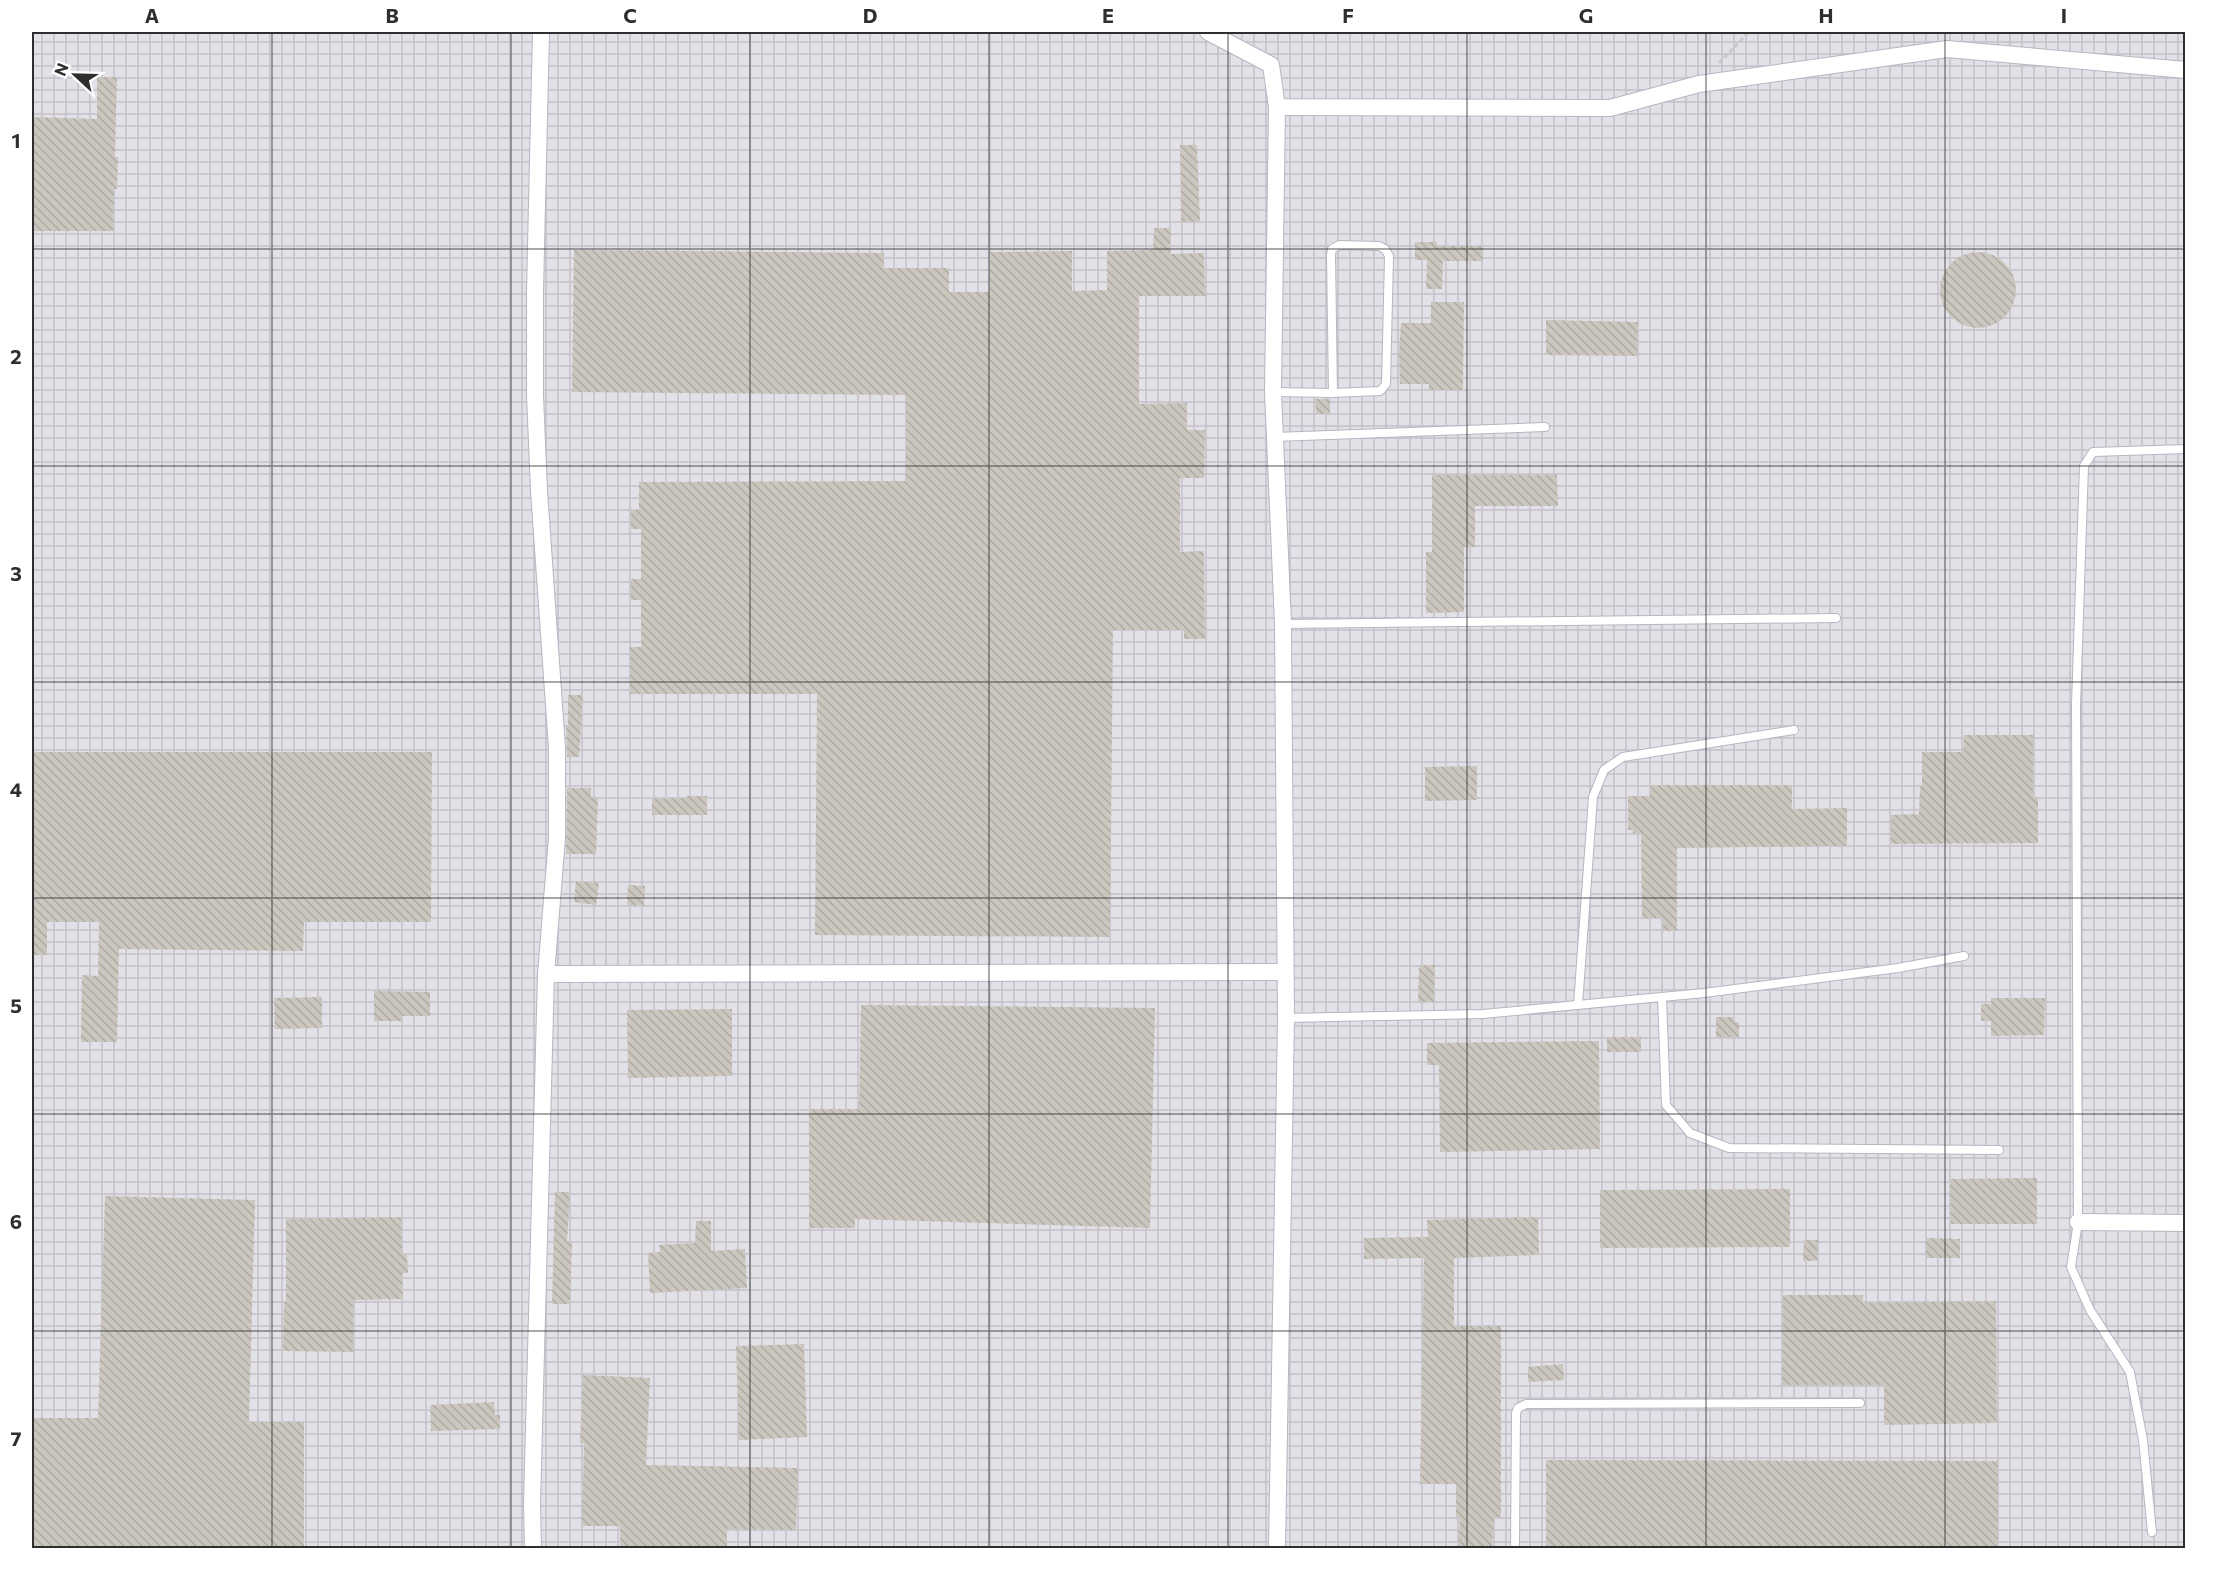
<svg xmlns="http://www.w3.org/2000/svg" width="2217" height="1580" font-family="Commissioner,sans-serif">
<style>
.industrial{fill:url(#industrial-grid)}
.building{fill:url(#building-back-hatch)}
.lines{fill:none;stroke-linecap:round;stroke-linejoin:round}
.service-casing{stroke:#b4b7c1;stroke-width:10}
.minor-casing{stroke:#b4b7c1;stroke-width:18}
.path{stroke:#c9c9c9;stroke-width:3;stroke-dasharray:4.5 3;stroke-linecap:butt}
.service{stroke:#fff;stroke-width:8}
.minor{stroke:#fff;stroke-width:16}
.grid{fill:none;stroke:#2e2e2e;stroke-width:1.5;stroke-opacity:0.55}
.neatline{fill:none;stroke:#2e2e2e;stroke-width:2}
.grid-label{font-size:20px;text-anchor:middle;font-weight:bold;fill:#2e2e2e}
</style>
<defs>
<pattern id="industrial-grid" width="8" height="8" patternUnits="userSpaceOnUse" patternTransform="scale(1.5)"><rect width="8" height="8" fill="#e3e1e8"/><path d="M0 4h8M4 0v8" fill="none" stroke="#c3c1c7"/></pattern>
<pattern id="building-back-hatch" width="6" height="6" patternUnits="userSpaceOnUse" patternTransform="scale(1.5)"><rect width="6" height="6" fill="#cbc7bf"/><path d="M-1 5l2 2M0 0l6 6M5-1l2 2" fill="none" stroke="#afaba4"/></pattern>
</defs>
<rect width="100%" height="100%" fill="#efe9e1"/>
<!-- industrial -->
<rect class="industrial" x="32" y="32" width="2153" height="1516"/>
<!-- building -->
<g class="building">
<path d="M97,77H117L115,157H118L117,189H114L113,231H32V117L97,119Z"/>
<path d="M1180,145H1197L1200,221L1181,222Z"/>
<path d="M1154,228H1171L1170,254L1204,253L1205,296H1139V404L1187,403V430H1205L1204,478H1180V552L1204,551L1205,639H1184V630H1113L1110,937L815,935L817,694H630V647H641V600H631V579H641V529H631V510H639V482L906,481V395L572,392L574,250L884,253V268H949V292H990V252L1072,251V291L1107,290V251L1153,250Z"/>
<path d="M1415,242H1437V246H1483V261H1443L1442,289H1426L1427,260H1415Z"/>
<circle cx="1978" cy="290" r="38"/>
<path d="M1431,302H1464L1463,390H1429V384H1400L1399,353L1401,323H1431Z"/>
<path d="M1546,320L1638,322L1637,356L1546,355Z"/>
<path d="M1315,399H1330V414H1316Z"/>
<path d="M1432,475H1557L1558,506H1475V547H1464V612L1426,613V552H1432Z"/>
<path d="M568,695H583L579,757H567L566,726H568Z"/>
<path d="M1964,735H2033V797H2038V843L1891,844V815L1919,814L1920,787H1922V752H1963Z"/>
<path d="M32,752H432L431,922H304L303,951L119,949L117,1042H81L82,975L98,976L99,922H47V955H32Z"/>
<path d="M1477,766V800L1425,801V767Z"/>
<path d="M1651,785H1792V809L1847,808V846L1677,848V931H1663V918H1642L1641,833H1633V830H1628V796H1650Z"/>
<path d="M567,788H591V798H598L596,854H566Z"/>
<path d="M687,796H707V815H652V799L687,798Z"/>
<path d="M576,881L599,883L596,905L574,902Z"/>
<path d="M628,885L645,886L644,906L627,905Z"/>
<path d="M1419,965H1435L1434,1002H1418Z"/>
<path d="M374,991L430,992V1016H402V1021H374Z"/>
<path d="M322,997V1028L275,1029L274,998Z"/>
<path d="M1991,998H2045L2044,1035L1991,1036V1021H1981V1004H1991Z"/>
<path d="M861,1005L1155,1008L1150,1228L855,1219V1228H809V1109H859Z"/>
<path d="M732,1009V1076L628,1078L627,1010Z"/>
<path d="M1716,1017H1733V1022H1739V1037H1716Z"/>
<rect x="1607" y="1037" width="34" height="15"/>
<path d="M1599,1041L1600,1149L1440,1152L1439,1065H1427V1043Z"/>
<path d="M2037,1178V1224H1951L1950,1179Z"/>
<path d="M1790,1189V1247L1600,1248V1190Z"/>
<path d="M555,1192H570L567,1242H572L570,1304H552Z"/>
<path d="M105,1196L255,1200L249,1422H304V1548H32V1418H98Z"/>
<path d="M401,1217L402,1255L407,1254L408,1273H402L403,1299L353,1300V1352L283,1351L284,1302H286V1219Z"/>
<path d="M1538,1217L1539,1255L1454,1258V1326H1501V1517H1494L1492,1548L1458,1546L1460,1517H1456V1484H1420L1424,1258L1364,1259V1238L1428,1237L1427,1220Z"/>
<path d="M696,1221H711V1251L745,1249L747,1288L650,1293L648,1253L660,1252L659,1245L695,1243Z"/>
<path d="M1926,1238L1960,1239V1258H1926Z"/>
<path d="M1804,1240H1818L1817,1261H1803Z"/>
<path d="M1783,1295H1863V1303L1996,1301L1997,1423L1884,1425V1385H1782Z"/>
<path d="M804,1344L807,1437L739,1440L736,1346Z"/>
<path d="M1563,1364L1564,1380L1528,1382V1367Z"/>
<path d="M583,1375L650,1378L646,1465L798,1468L796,1530L727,1529V1548H620V1526H582L584,1443H580Z"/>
<path d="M494,1402L495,1415H500V1429L431,1431L430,1405Z"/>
<path d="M1546,1460L1998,1461V1548H1546Z"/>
</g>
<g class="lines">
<!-- service casing -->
<g class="service-casing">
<g id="service">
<path d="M1273,392L1333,393L1380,391L1386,384L1389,256L1385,249L1379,246L1339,245L1332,249L1331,255L1333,393"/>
<path d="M1275,437L1545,427"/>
<path d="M1283,624L1836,618"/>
<path d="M1662,997L1666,1105L1690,1133L1729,1148L1999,1150"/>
<path d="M1578,1005L1593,797L1604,770L1623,757L1794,730"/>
<path d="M1286,1018L1483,1014L1704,993L1898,968L1964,956"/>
<path d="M2152,1532L2143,1440L2130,1372L2090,1310L2071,1267L2078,1222L2076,705L2084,466L2093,452L2186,449"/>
<path d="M1515,1548L1516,1413L1518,1408L1526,1404L1860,1403"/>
</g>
</g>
<!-- minor casing -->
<g class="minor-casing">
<g id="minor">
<path d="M1208,32L1271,65L1277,107L1610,108L1699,84L1947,49L2186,70"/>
<path d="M546,974L1285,972"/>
<path d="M2078,1222L2186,1223"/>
<path d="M533,1548L532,1504L546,974L557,838V748L539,491L535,395V291L541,32"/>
<path d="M1277,1548L1286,1018L1283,624L1273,392L1277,107"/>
</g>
</g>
<!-- path -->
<path class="path" d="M1719,63L1749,32"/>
<!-- service -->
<use href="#service" class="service"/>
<!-- minor -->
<use href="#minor" class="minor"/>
</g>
<!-- grid -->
<path class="grid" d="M272,32V1548M511,32V1548M750,32V1548M989,32V1548M1228,32V1548M1467,32V1548M1706,32V1548M1945,32V1548M32,249H2186M32,466H2186M32,682H2186M32,898H2186M32,1114H2186M32,1331H2186"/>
<!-- border -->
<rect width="2217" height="1580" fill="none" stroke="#ffffff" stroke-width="66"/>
<!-- north arrow -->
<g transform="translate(75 75) rotate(292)" stroke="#ffffff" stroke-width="4.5" paint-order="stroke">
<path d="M0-4.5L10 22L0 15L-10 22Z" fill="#2e2e2e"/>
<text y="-9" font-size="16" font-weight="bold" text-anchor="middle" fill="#2e2e2e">N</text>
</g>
<rect x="33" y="33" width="2151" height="1514" class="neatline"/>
<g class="grid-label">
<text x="152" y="23">A</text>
<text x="392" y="23">B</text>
<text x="630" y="23">C</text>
<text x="870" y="23">D</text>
<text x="1108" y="23">E</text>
<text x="1348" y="23">F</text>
<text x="1586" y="23">G</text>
<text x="1826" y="23">H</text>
<text x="2064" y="23">I</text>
<text x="16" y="148">1</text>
<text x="16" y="364">2</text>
<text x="16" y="581">3</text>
<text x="16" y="797">4</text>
<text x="16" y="1013">5</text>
<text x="16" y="1229">6</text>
<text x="16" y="1446">7</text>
</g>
</svg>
